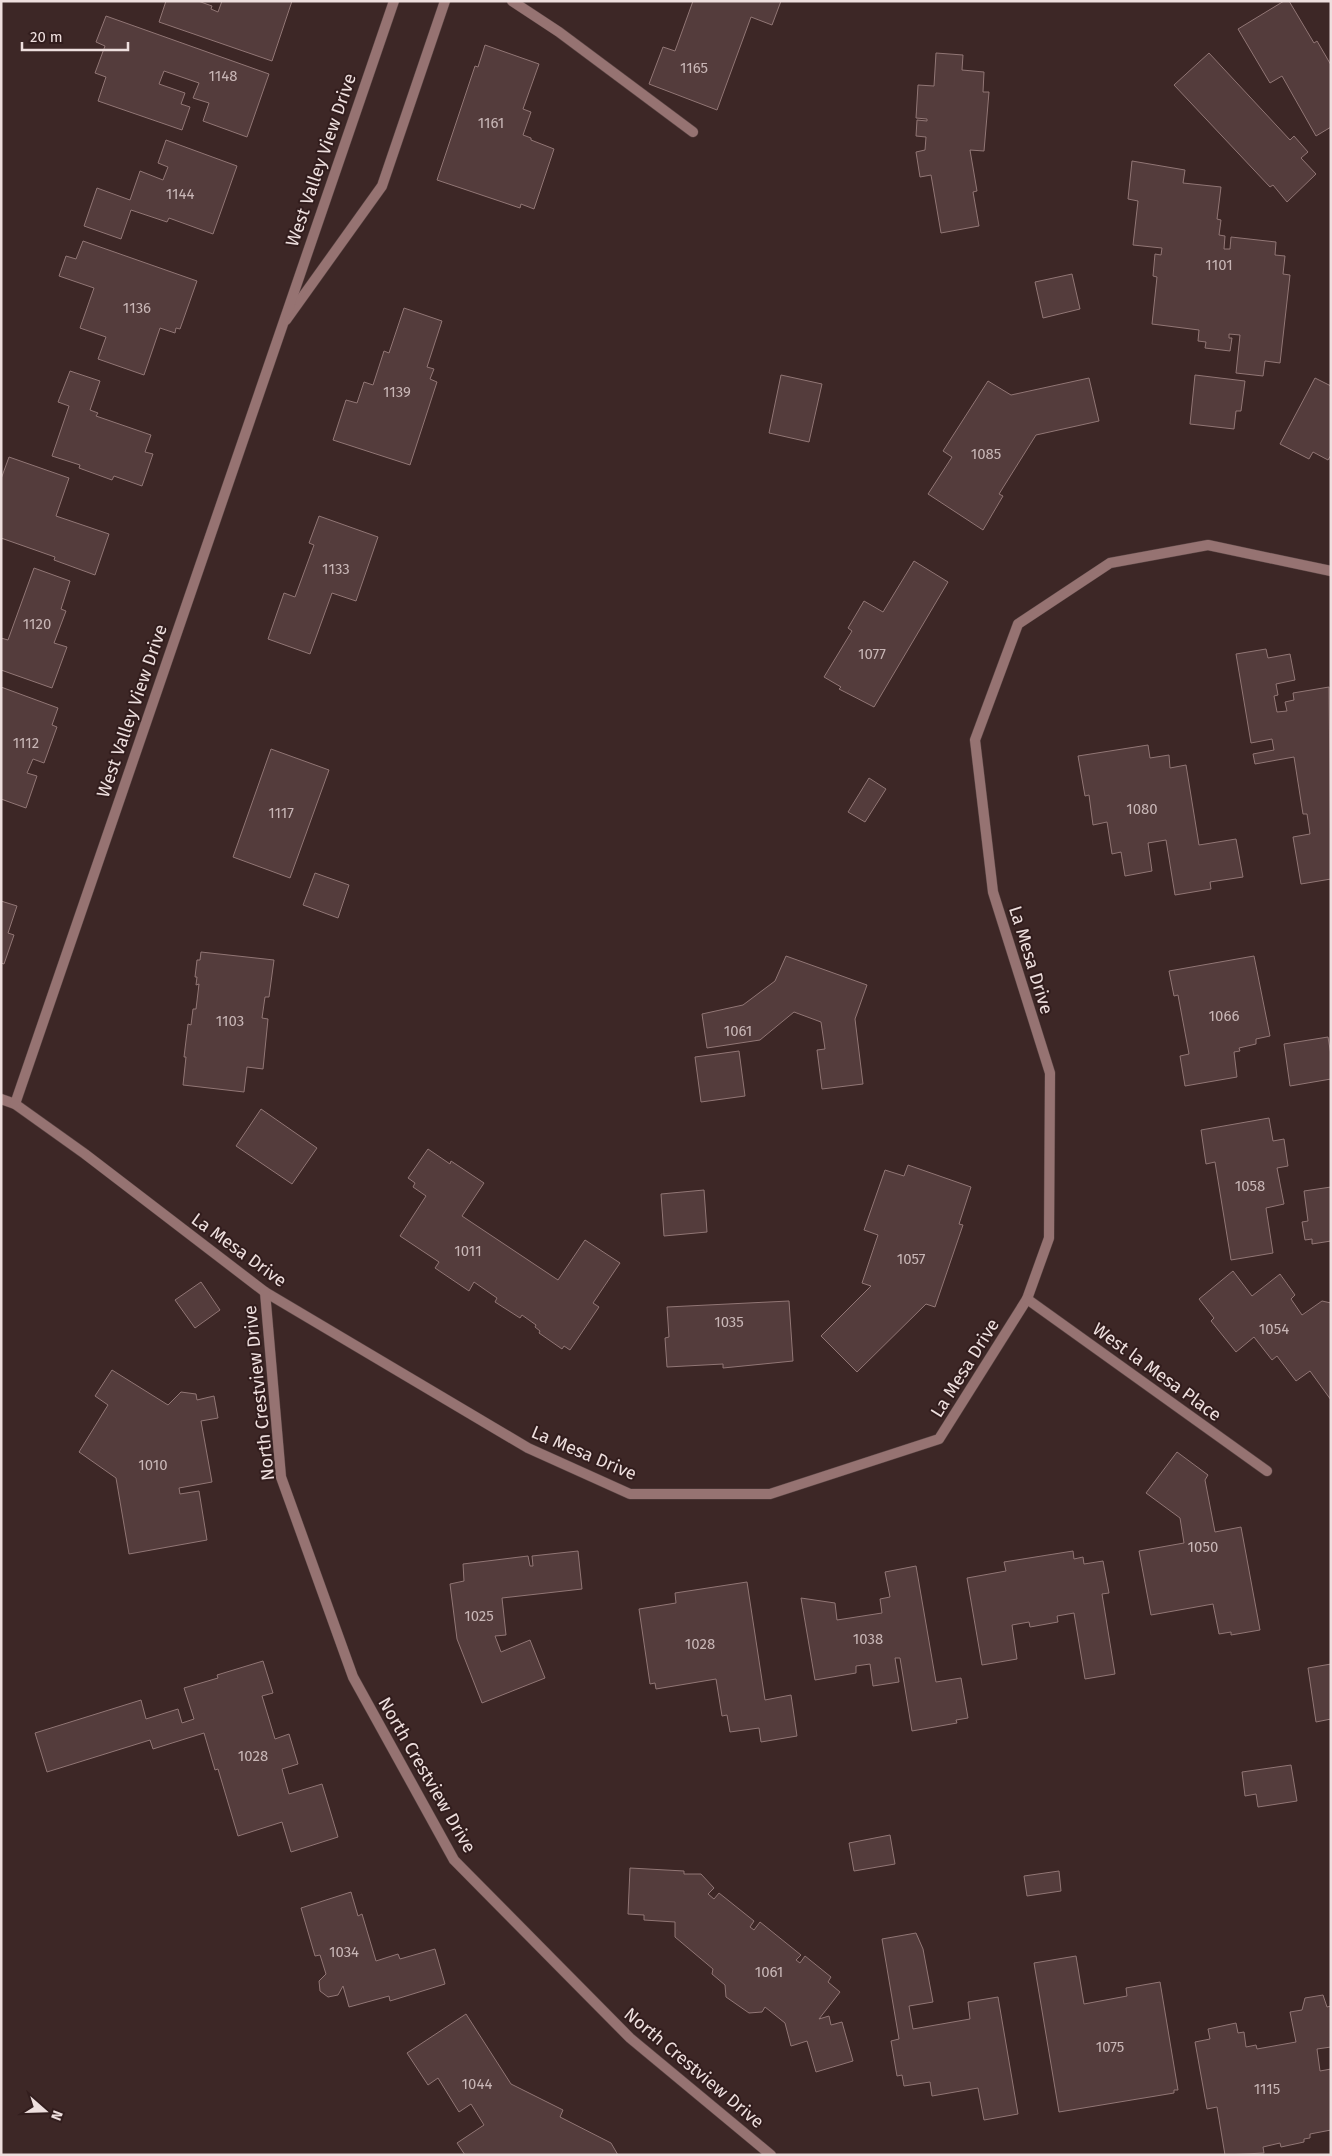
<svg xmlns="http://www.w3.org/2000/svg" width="1332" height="2156" font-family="'Fira Sans',sans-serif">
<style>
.building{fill:#543c3c;stroke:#917675}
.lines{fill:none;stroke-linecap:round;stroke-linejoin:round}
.lane-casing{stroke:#594443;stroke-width:11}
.street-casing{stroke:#594443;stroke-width:11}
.lane{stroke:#967372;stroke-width:10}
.street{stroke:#967372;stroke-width:10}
.labels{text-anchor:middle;stroke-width:4;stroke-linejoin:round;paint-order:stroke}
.number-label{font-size:15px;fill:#c8b6b6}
.street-label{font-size:18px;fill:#eedfde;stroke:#321d1d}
</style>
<rect width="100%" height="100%" fill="#3d2726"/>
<!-- building -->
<g class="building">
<path d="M166,1H198L212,6L211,9L218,12L222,1H292L272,61L159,22Z"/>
<path d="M693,1H781L772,25L751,17L717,110L649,84L663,47L675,51Z"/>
<path d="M1284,1H1289L1314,43L1317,41L1331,65V127L1316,136L1282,76L1270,83L1238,29Z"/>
<path d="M106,16L269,74L247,137L203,121L209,103L193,98L199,83L164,71L159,84L185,93L181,104L190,107L182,130L98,101L106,77L95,73L105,46L96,42Z"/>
<path d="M485,45L539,64L523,109L531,112L523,135L531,138V140L554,149L534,209L521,204L520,208L437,180L475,66L478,67Z"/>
<path d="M936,53L963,55L962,70L984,72L983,92H989L984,151L970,150L977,191L973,192L979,226L941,233L931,175L920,177L916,152L925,150L926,137L916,136L917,120L927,121V119L916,118L918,85L934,86Z"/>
<path d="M1209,53L1290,140L1294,136L1308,152L1301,158L1316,174L1287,202L1273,185L1270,187L1174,85Z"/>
<path d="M166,140L237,166L213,234L169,218L167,222L131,210L121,239L84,226L97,188L130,200L140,171L163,180L168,167L158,163Z"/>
<path d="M1132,161L1185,170L1183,183L1221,187L1217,219L1221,220L1219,235L1225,236L1224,249H1230L1231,237L1276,242L1275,255L1285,256L1283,274L1290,275L1280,363L1265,361L1263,376L1236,373L1240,335L1229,334V338H1232L1230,351L1205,348L1206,342L1198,341L1199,330L1152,324L1157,277L1153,276L1155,254L1161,255L1162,248L1133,245L1138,201L1128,199Z"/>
<path d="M83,241L197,281L180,329L176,328L175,333L160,328L144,375L98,359L106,337L80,328L94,288L59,276L66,256L76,259Z"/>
<path d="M1072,274L1080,309L1043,318L1035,282Z"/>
<path d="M404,308L442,321L427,367L434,369L430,379L437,382L410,465L333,440L346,400L357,403L364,382L373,385L384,351L389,353Z"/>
<path d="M70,371L100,381L90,410L98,413L96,416L151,435L145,452L153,454L142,486L114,476L112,480L79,468L80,465L52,456L69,406L58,402Z"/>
<path d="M781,375L822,384L809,442L769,433Z"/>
<path d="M1195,375L1245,381L1241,411H1236L1234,429L1190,424Z"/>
<path d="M1089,378L1099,421L1036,435L999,494L1003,496L983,530L928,494L952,457L943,451L988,381L1011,395Z"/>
<path d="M1315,378L1331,386V455L1328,460L1313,452L1309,459L1280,444Z"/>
<path d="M9,457L69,478L56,516L109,534L95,575L54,560L55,557L1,538V479Z"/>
<path d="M319,516L378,537L356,601L332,593L310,654L268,639L284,593L295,597L314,545L309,543Z"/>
<path d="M914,561L948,582L874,707L839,689L841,687L824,677L852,631L848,628L864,601L883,612Z"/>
<path d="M34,568L70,581L61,609L66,611L54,643L67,647L52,688L1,670V638L8,640Z"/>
<path d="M1266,649L1268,658L1290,654L1295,680L1276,684L1278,695L1274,696L1277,712L1287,711L1285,702L1294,700L1293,693L1329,687L1331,879L1301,884L1293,837L1310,834L1307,814H1303L1294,757L1255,764L1253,754L1274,750L1272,739L1251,743L1236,654Z"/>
<path d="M1,687L58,708L52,725L57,727L44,763L33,759L27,773L37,776L26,808L1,799Z"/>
<path d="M1148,745L1150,758L1169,755L1170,768L1186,765L1199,845L1236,839L1243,877L1210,882L1211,889L1175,895L1166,840L1148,843L1152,871L1125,876L1121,852L1112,854L1107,822L1093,825L1089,795L1085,796L1078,756Z"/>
<path d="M271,749L329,770L290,878L233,857Z"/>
<path d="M869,778L886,789L865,822L848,812Z"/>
<path d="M315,873L349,885L338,918L303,905Z"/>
<path d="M1,901L17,906L8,933L14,935L4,964L1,963Z"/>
<path d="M201,952L274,960L269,997H265L262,1018L268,1019L263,1069L247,1067L244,1092L183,1085L186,1057H184L188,1024L191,1025L193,1009H196L199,984L196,985L197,977H195L197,960H200Z"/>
<path d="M786,956L867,985L855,1019L863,1084L822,1089L817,1050L825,1049L821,1022L794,1012L760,1040L707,1048L702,1014L743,1005L775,981Z"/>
<path d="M1254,956L1270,1036L1256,1039V1044L1239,1048L1240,1051L1234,1052L1237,1077L1185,1086L1180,1056L1189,1054L1178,995L1174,996L1169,971Z"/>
<path d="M1328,1037L1331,1055V1079L1290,1086L1284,1044Z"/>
<path d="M739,1051L745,1096L701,1102L695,1057Z"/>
<path d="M261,1109L317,1148L292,1184L236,1146Z"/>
<path d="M1269,1118L1273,1141L1284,1139L1288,1166L1277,1168L1284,1204L1266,1208L1273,1253L1231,1260L1215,1162L1206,1164L1201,1130Z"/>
<path d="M428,1149L450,1164L451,1161L484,1183L462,1216L558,1280L585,1240L620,1263L593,1303L599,1307L570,1350L564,1346L562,1349L539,1333L540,1331L535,1327L536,1325L522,1315L520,1318L495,1302L497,1298L474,1282L469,1291L435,1268L439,1262L400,1236L426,1196L413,1187L415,1183L408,1178Z"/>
<path d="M908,1165L971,1187L959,1224L963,1225L935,1307L926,1304L857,1372L821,1336L871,1286L862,1283L878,1235L864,1230L885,1170L904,1176Z"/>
<path d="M1331,1187V1241L1312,1244V1239L1305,1240L1302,1222L1308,1221L1304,1191Z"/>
<path d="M704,1190L707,1232L664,1236L661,1194Z"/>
<path d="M1233,1271L1252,1296L1280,1274L1295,1295L1291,1299L1302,1315L1322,1301L1331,1303V1400L1310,1371L1296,1381L1277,1356L1272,1360L1254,1337L1236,1352L1211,1321L1214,1318L1199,1299Z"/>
<path d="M201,1282L220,1310L195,1328L175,1300Z"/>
<path d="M789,1301L793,1361L723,1368V1364L667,1367L665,1338L669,1337L667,1307Z"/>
<path d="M112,1370L168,1405L181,1392L196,1394L197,1400L214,1396L218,1418L201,1421L212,1482L179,1488L180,1494L199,1491L207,1540L129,1554L116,1478L79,1452L108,1405L95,1396Z"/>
<path d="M1177,1452L1208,1475L1205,1480L1215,1532L1241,1527L1260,1630L1231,1635V1632L1219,1634L1213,1604L1151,1615L1139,1551L1184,1543L1180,1518L1146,1493Z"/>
<path d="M578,1551L582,1589L502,1598L506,1635L495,1636L501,1652L530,1640L545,1678L482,1703L457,1639L450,1584L464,1581L463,1564L528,1556L530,1566H533L532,1556Z"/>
<path d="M1073,1551L1074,1559L1083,1557L1084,1564L1103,1561L1109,1593L1102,1594L1115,1674L1085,1679L1074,1613L1057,1616L1058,1622L1030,1627L1029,1622L1012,1625L1017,1659L982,1665L967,1578L1006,1571L1004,1562Z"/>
<path d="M916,1566L936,1682L961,1678L968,1718L956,1720L957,1723L912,1731L900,1658H895L899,1682L873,1686L870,1664L856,1666V1673L815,1680L801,1598L835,1603L837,1620L882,1613L880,1599L890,1597L885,1572Z"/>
<path d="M747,1582L765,1700L791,1695L797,1736L761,1742L759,1728L730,1732L727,1715L722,1716L716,1679L656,1689L655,1683L650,1684L639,1609L676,1603L675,1593Z"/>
<path d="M263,1661L273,1693L262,1696L275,1739L289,1734L298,1764L282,1769L289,1794L322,1784L338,1837L291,1852L282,1822L238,1836L218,1769L215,1770L204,1733L153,1749L150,1740L47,1772L35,1733L141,1700L146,1719L178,1709L182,1723L194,1719L184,1688L218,1678L217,1675Z"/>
<path d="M1331,1664V1719L1316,1722L1308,1668Z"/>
<path d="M1291,1765L1297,1801L1258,1807L1256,1794L1245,1796L1242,1772Z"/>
<path d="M890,1835L895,1864L854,1871L849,1843Z"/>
<path d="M630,1868L684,1871V1874H701L714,1888L708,1894L714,1899L719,1893L754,1921L750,1927L754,1930L760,1922L801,1955L796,1960L800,1963L805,1956L831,1977L828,1982L840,1992L819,2019L829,2016L831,2025L842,2022L853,2061L816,2072L807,2041L791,2046L785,2023L765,2007L762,2012L749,2013L726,1997L725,1985L712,1974L713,1969L675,1937V1922L644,1920V1915L628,1914Z"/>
<path d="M1059,1871L1061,1891L1027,1896L1024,1876Z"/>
<path d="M351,1892L358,1916L362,1914L376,1961L398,1954L400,1959L435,1949L445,1984L390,2001L389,1996L349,2007L343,1986L338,1995L328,1997L320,1991L319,1981L326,1974L320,1955L315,1956L301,1908Z"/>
<path d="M916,1933L923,1949L933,2002L909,2006L913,2029L970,2019L968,2002L998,1997L1018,2114L984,2120L978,2088L932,2096L930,2082L904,2086L902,2075L897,2076L891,2041L899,2039L882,1939Z"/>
<path d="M1076,1956L1084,2004L1127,1996L1126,1988L1160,1982L1178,2090H1174V2093L1059,2112L1034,1963Z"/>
<path d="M1323,1995L1327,2007L1331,2006V2047L1317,2049L1320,2071L1331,2069V2130L1310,2134V2138L1304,2139V2142L1281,2147L1280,2143L1263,2147L1264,2153L1225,2155L1217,2107L1207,2109L1195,2042L1210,2039L1208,2029L1236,2023L1238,2033L1244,2032L1246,2047L1256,2045L1257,2049L1296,2042L1290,2012L1302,2010L1305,1998Z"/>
<path d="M466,2014L511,2084L563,2110L560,2117L611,2143L618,2155H465L457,2143L484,2125L471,2104L459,2112L438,2078L428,2085L407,2053Z"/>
</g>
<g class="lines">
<!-- lane casing -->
<g class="lane-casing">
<g id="lane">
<path d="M512,1L559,32L693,132"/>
<path d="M286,320L382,186L445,1"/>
</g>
</g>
<!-- street casing -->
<g class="street-casing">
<g id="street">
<path d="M1,1099L15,1104L85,1154L265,1292L528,1448L630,1494H770L939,1439L1027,1299L1049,1238L1050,1073L993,892L975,740L1018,624L1110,563L1208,545L1331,571"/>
<path d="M15,1104L394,1"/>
<path d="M265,1292L281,1477L353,1677L454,1860L630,2038L771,2155"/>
<path d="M1027,1299L1267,1471"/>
</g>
</g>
<!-- lane -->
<use href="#lane" class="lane"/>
<!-- street -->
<use href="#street" class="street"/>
</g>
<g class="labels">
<!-- number labels -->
<g class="number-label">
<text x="694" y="73">1165</text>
<text x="223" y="81">1148</text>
<text x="491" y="128">1161</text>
<text x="180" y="199">1144</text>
<text x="1219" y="270">1101</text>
<text x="137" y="313">1136</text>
<text x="397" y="397">1139</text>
<text x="986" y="459">1085</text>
<text x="336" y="574">1133</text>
<text x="37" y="629">1120</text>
<text x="872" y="659">1077</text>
<text x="26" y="748">1112</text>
<text x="1142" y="814">1080</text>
<text x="281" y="818">1117</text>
<text x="1224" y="1021">1066</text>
<text x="230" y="1026">1103</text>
<text x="738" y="1036">1061</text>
<text x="1250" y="1191">1058</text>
<text x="468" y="1256">1011</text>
<text x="911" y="1264">1057</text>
<text x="729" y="1327">1035</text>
<text x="1274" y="1334">1054</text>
<text x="153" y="1470">1010</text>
<text x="1203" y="1552">1050</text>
<text x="479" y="1621">1025</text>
<text x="868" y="1644">1038</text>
<text x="700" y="1649">1028</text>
<text x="253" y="1761">1028</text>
<text x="344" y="1957">1034</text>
<text x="769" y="1977">1061</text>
<text x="1110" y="2052">1075</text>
<text x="477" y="2089">1044</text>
<text x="1267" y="2094">1115</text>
</g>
<!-- street labels -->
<g class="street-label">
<text transform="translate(321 160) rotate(-71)" y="6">West Valley View Drive</text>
<text transform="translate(132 711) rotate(-71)" y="6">West Valley View Drive</text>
<text transform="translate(1031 960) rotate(73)" y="6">La Mesa Drive</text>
<text transform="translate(239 1250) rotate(36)" y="6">La Mesa Drive</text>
<text transform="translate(965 1368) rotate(-58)" y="6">La Mesa Drive</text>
<text transform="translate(1157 1372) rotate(36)" y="6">West la Mesa Place</text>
<text transform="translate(259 1393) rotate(-96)" y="6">North Crestview Drive</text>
<text transform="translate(584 1453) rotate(23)" y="6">La Mesa Drive</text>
<text transform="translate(427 1775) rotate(60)" y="6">North Crestview Drive</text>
<text transform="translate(694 2068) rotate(40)" y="6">North Crestview Drive</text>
</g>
</g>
<!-- border -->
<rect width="1332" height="2156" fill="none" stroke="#eedfde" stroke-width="5"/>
<!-- north arrow -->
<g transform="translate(45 2111) rotate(110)" stroke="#321d1d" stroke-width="4" paint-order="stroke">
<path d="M0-4L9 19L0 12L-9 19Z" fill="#eedfde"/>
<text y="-8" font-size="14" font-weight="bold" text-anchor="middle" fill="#eedfde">N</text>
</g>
<!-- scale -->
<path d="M22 42v8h106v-8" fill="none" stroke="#eedfde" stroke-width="2.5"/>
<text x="30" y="42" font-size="15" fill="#eedfde" stroke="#321d1d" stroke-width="4" paint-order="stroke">20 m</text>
</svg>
